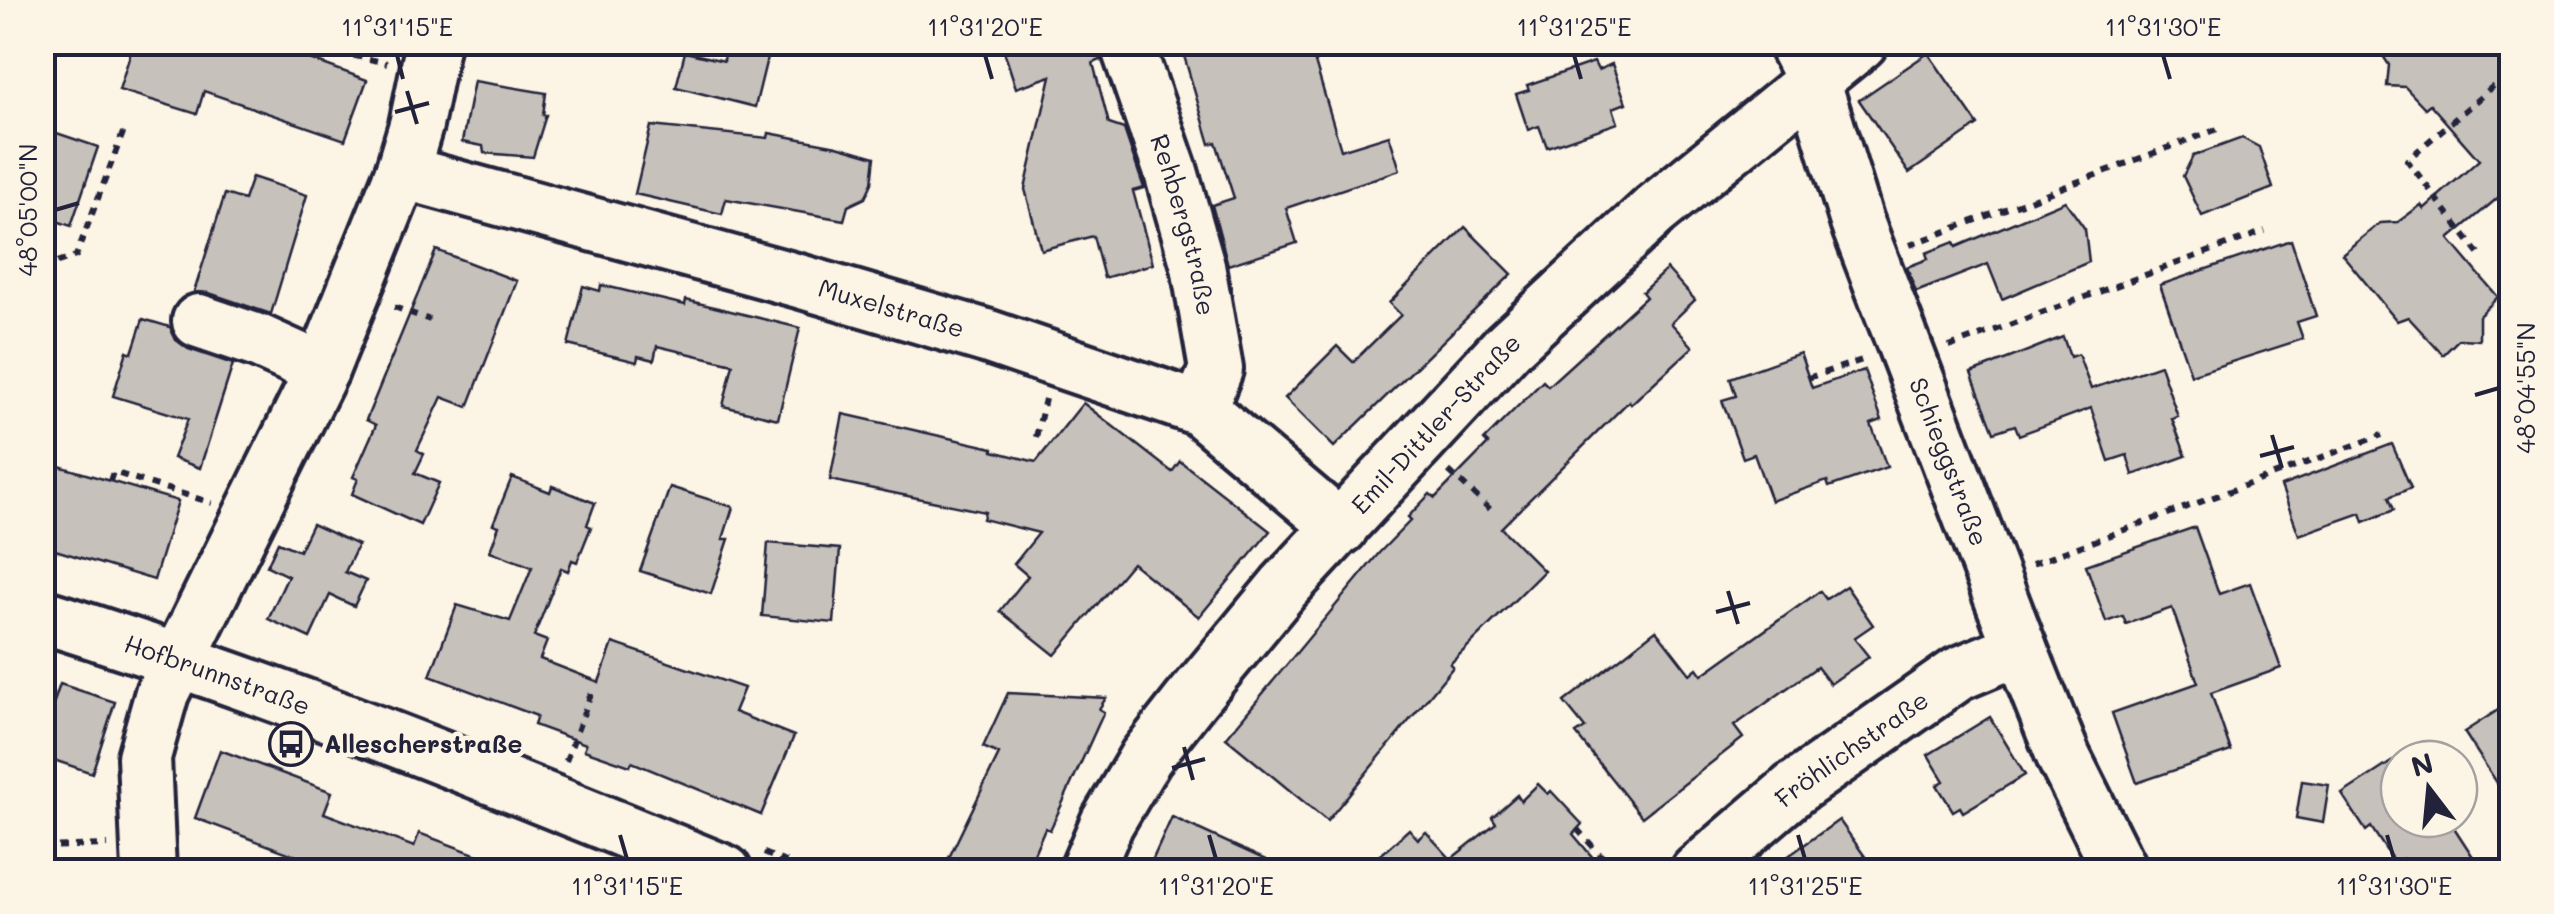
<svg xmlns="http://www.w3.org/2000/svg" width="2554" height="914" font-family="Mali,sans-serif">
<style>
.building{fill:#c6c1bb;stroke:#22223b;stroke-width:2.5}
.lines{fill:none;stroke-linecap:round;stroke-linejoin:round}
.minor-casing{stroke:#22223b;stroke-width:60}
.path{stroke:#22223b;stroke-width:6;stroke-dasharray:8 8;stroke-linecap:butt}
.minor{stroke:#fcf5e5;stroke-width:52}
.ticks{fill:none;stroke:#22223b;stroke-width:4}
.labels{text-anchor:middle;stroke-width:9;stroke-linejoin:round;paint-order:stroke}
.street-label{font-size:25px;fill:#22223b;stroke:#fcf5e5}
.poi-label{font-size:25px;font-weight:bold;fill:#22223b;stroke:#fcf5e5;text-anchor:start}
.neatline{fill:none;stroke:#22223b;stroke-width:4}
.ticks-label{font-size:25px;text-anchor:middle;fill:#22223b}
</style>
<rect width="100%" height="100%" fill="#fcf5e5"/>
<filter id="ink" filterUnits="userSpaceOnUse"><feTurbulence type="fractalNoise" baseFrequency=".01" numOctaves="2"/><feDisplacementMap in="SourceGraphic" scale="20" xChannelSelector="R" yChannelSelector="G"/><feConvolveMatrix kernelMatrix="1 2 1 2 8 2 1 2 1" color-interpolation-filters="sRGB"/></filter>
<g filter="url(#ink)">
<!-- building -->
<g class="building">
<path d="M134,42H263L367,80L345,140L204,91L197,114L119,90Z"/>
<path d="M726,42H771L755,107L676,87L685,52L724,61Z"/>
<path d="M1001,42H1097L1101,60L1093,63L1109,124L1124,129L1144,188L1133,191L1153,264L1104,278L1093,236L1041,250L1025,189L1051,76L1016,88Z"/>
<path d="M1180,42H1309L1341,150L1389,135L1400,170L1286,208L1297,243L1228,265L1212,205L1234,198L1216,142L1210,144Z"/>
<path d="M2374,42H2512V197L2506,191L2449,239L2498,297L2479,316V340L2459,339L2443,355L2408,317L2397,321L2342,254L2380,223L2398,222L2421,205L2424,209L2479,160L2430,104L2425,108L2405,87L2387,86L2389,65Z"/>
<path d="M1928,53L1978,125L1909,173L1859,100Z"/>
<path d="M1594,62L1598,70L1612,64L1626,103L1613,108L1618,123L1547,147L1539,126L1528,130L1516,94L1529,90L1527,85Z"/>
<path d="M474,81L546,93L543,115H546L533,157L484,153L483,146L462,142Z"/>
<path d="M651,126L768,138L769,133L837,146L875,157L872,183L865,198L848,206L844,220L726,199L722,214L635,194Z"/>
<path d="M42,128L98,147L71,226L42,216Z"/>
<path d="M2242,138L2259,147L2273,188L2202,216L2183,176L2193,156Z"/>
<path d="M252,177L307,195L271,314L209,293L194,292L225,194L244,200Z"/>
<path d="M2065,201L2085,229L2089,262L2002,299L1988,264L1916,292L1907,267L1928,259L1926,253L1954,242L1956,247Z"/>
<path d="M1465,227L1512,274L1334,447L1285,398L1337,346L1353,362L1401,315L1389,303Z"/>
<path d="M2291,240L2316,316L2297,322L2303,339L2191,375L2160,285Z"/>
<path d="M436,250L517,281L468,407L442,397L417,450L424,454L415,473L439,483L420,525L352,494L358,479L353,477L376,425L366,420Z"/>
<path d="M1667,269L1695,300L1671,323L1693,347L1631,404L1629,401L1501,528L1544,571L1450,664L1453,667L1327,821L1226,738L1379,553L1411,520L1408,517L1430,494L1435,498L1488,444L1484,440L1543,381L1548,386L1646,297L1642,292Z"/>
<path d="M601,285L685,305L686,300L800,328L778,419L723,406L733,364L657,346L654,360L638,356L637,362L568,345L583,286L600,291Z"/>
<path d="M143,319L170,327L176,340L188,349L233,364L200,468L173,458L188,419L113,396L127,351L132,353Z"/>
<path d="M2063,337L2070,357L2078,354L2091,389L2160,365L2178,417L2172,419L2186,456L2133,475L2127,455L2109,461L2091,408L2019,435L2015,425L1994,432L1971,373Z"/>
<path d="M1800,353L1812,388L1864,370L1882,420L1871,424L1887,467L1829,487L1827,481L1771,501L1754,454L1743,458L1722,400L1736,396L1730,378Z"/>
<path d="M1083,403L1172,472L1180,461L1270,531L1199,617L1132,563L1055,655L1000,611L1028,576L1014,564L1039,533L983,519L985,512L830,480L843,414L993,448V451L1036,462Z"/>
<path d="M2392,444L2411,488L2389,497L2394,510L2364,522L2361,513L2299,535L2281,486Z"/>
<path d="M42,461L178,501L154,580L42,546Z"/>
<path d="M512,477L550,492L552,486L595,503L587,525L591,527L577,562L572,560L568,571L561,568L534,636L547,641L540,659L599,682L613,643L744,688L734,712L794,736L761,815L632,762L630,766L584,750L586,744L534,725L537,716L430,676L457,605L510,621L532,567L490,551L499,526L493,524Z"/>
<path d="M670,487L733,507L723,539H729L711,594L640,571Z"/>
<path d="M312,524L358,545L345,572L366,581L354,606L330,595L310,638L268,619L288,576L267,566L278,542L299,551Z"/>
<path d="M2195,527L2219,594L2250,583L2281,668L2211,693L2231,751L2137,783L2112,713L2198,683L2172,608L2126,624L2123,616L2106,622L2086,565Z"/>
<path d="M768,543L840,549L834,623L762,616Z"/>
<path d="M1846,586L1873,625L1854,638L1869,657L1830,684L1817,667L1734,726L1743,738L1642,817L1576,734L1585,728L1564,702L1656,630L1690,674L1697,668L1702,675L1820,591L1826,599Z"/>
<path d="M60,684L115,702L92,773L42,756V704L52,708Z"/>
<path d="M1008,693L1106,698L1099,709L1104,712L1063,802L1050,830L1045,828L1026,872H942L999,754L983,747Z"/>
<path d="M2512,701V806L2464,732Z"/>
<path d="M1990,717L2025,775L1963,812L1960,807L1953,811L1937,785L1944,781L1928,755Z"/>
<path d="M220,750L332,792L324,813L414,847L419,833L515,869L514,872H339L195,818Z"/>
<path d="M2399,757V819H2439L2446,830L2453,826L2483,872H2411L2403,859L2399,861V870L2371,827L2366,831L2342,794Z"/>
<path d="M2302,781L2329,785L2323,823L2296,818Z"/>
<path d="M1538,784L1548,794L1551,791L1582,824L1573,834L1605,872H1362L1409,829L1418,839L1426,832L1451,859L1496,823L1492,817L1517,795L1521,801Z"/>
<path d="M1172,817L1292,872H1147Z"/>
<path d="M1839,820L1876,872H1766Z"/>
</g>
<g class="lines">
<!-- minor casing -->
<g class="minor-casing">
<g id="minor">
<path id="s1" d="M1126,42L1171,172L1198,266L1216,369L1200,409"/>
<path id="s2" d="M1794,42L1813,79L1857,222L2020,648L2064,758L2121,872"/>
<path id="s3" d="M402,172L799,281L986,336L1200,409L1341,528"/>
<path d="M199,321L258,341L322,370"/>
<path id="s4" d="M42,616C275,688 500,780 725,872"/>
<path d="M149,872L144,757L162,693L322,370L402,172L416,125L433,42"/>
<path id="s5" d="M1086,872L1107,823L1146,757L1189,702L1284,587L1508,346L1655,210L1861,42"/>
<path id="s6" d="M1697,872L1794,789L1958,674L2020,648"/>
</g>
</g>
<!-- path -->
<g class="path">
<path d="M291,42L387,63"/>
<path d="M1910,245L2223,127"/>
<path d="M2479,254L2407,160L2512,70"/>
<path d="M42,267L76,256L126,125"/>
<path d="M394,307L430,320"/>
<path d="M1949,347L2265,231"/>
<path d="M1808,378L1865,359"/>
<path d="M1036,437L1045,399"/>
<path d="M1449,471L1492,511"/>
<path d="M110,481L113,472L212,503"/>
<path d="M2032,564L2382,435"/>
<path d="M566,761L593,688"/>
<path d="M1577,829L1616,872"/>
<path d="M42,847L107,845"/>
<path d="M764,853L809,872"/>
</g>
<!-- minor -->
<use href="#minor" class="minor"/>
</g>
</g>
<!-- ticks -->
<path class="ticks" d="M397,55L403,79M985,55L992,79M1574,55L1581,79M2163,55L2170,79M407,91L417,124M395,112L429,103M55,210L79,203M2475,395L2499,388M2272,435L2282,468M2260,456L2294,447M1728,591L1738,624M1716,612L1750,603M1184,747L1193,780M1172,768L1205,759M620,835L627,859M1209,835L1216,859M1798,835L1805,859M2387,835L2394,859"/>
<!-- icons -->
<defs>
<g id="bus-ring" transform="scale(2.25)"><circle r="9.5" fill="#fcf5e5" stroke="#22223b" stroke-width="1.5"/><path d="M-5-6H5V4H4V6H2V4H-2V6H-4V4H-5ZM-3.5-4V0h7V-4ZM-3.5 1.2v1.5H-2V1.2ZM2 1.2v1.5H3.5V1.2Z" fill="#22223b"/></g>
</defs>
<g fill-rule="evenodd">
<use href="#bus-ring" x="291" y="744"/>
</g>
<g class="labels">
<!-- street labels -->
<g class="street-label">
<text dy="9" stroke="none"><textPath href="#s1" startOffset="192">Rehbergstraße</textPath></text>
<text dy="9" stroke="none"><textPath href="#s3" startOffset="508">Muxelstraße</textPath></text>
<text dy="9" stroke="none"><textPath href="#s5" startOffset="572">Emil-Dittler-Straße</textPath></text>
<text dy="9" stroke="none"><textPath href="#s2" startOffset="448">Schieggstraße</textPath></text>
<text dy="9" stroke="none"><textPath href="#s4" startOffset="185">Hofbrunnstraße</textPath></text>
<text dy="9" stroke="none"><textPath href="#s6" startOffset="198">Fröhlichstraße</textPath></text>
</g>
<!-- poi labels -->
<g class="poi-label">
<text x="324" y="753">Allescherstraße</text>
</g>
</g>
<!-- margin -->
<rect width="2554" height="914" fill="none" stroke="#fcf5e5" stroke-width="110"/>
<!-- north arrow -->
<g transform="translate(2429 789) rotate(344)"><circle r="48" fill="#fcf5e5" stroke="#a5a1a1" stroke-width="2.5"/>
<path d="M0-8L18 38L0 25L-18 38Z" fill="#22223b"/>
<text y="-15" font-size="28" font-weight="bold" text-anchor="middle" fill="#22223b">N</text>
</g>
<rect x="55" y="55" width="2444" height="804" class="neatline"/>
<g class="ticks-label">
<text x="397" y="36">11°31'15"E</text>
<text x="985" y="36">11°31'20"E</text>
<text x="1574" y="36">11°31'25"E</text>
<text x="2163" y="36">11°31'30"E</text>
<text transform="translate(28 210) rotate(-90)" y="9">48°05'00"N</text>
<text transform="translate(2526 388) rotate(-90)" y="9">48°04'55"N</text>
<text x="627" y="895">11°31'15"E</text>
<text x="1216" y="895">11°31'20"E</text>
<text x="1805" y="895">11°31'25"E</text>
<text x="2394" y="895">11°31'30"E</text>
</g>
</svg>
